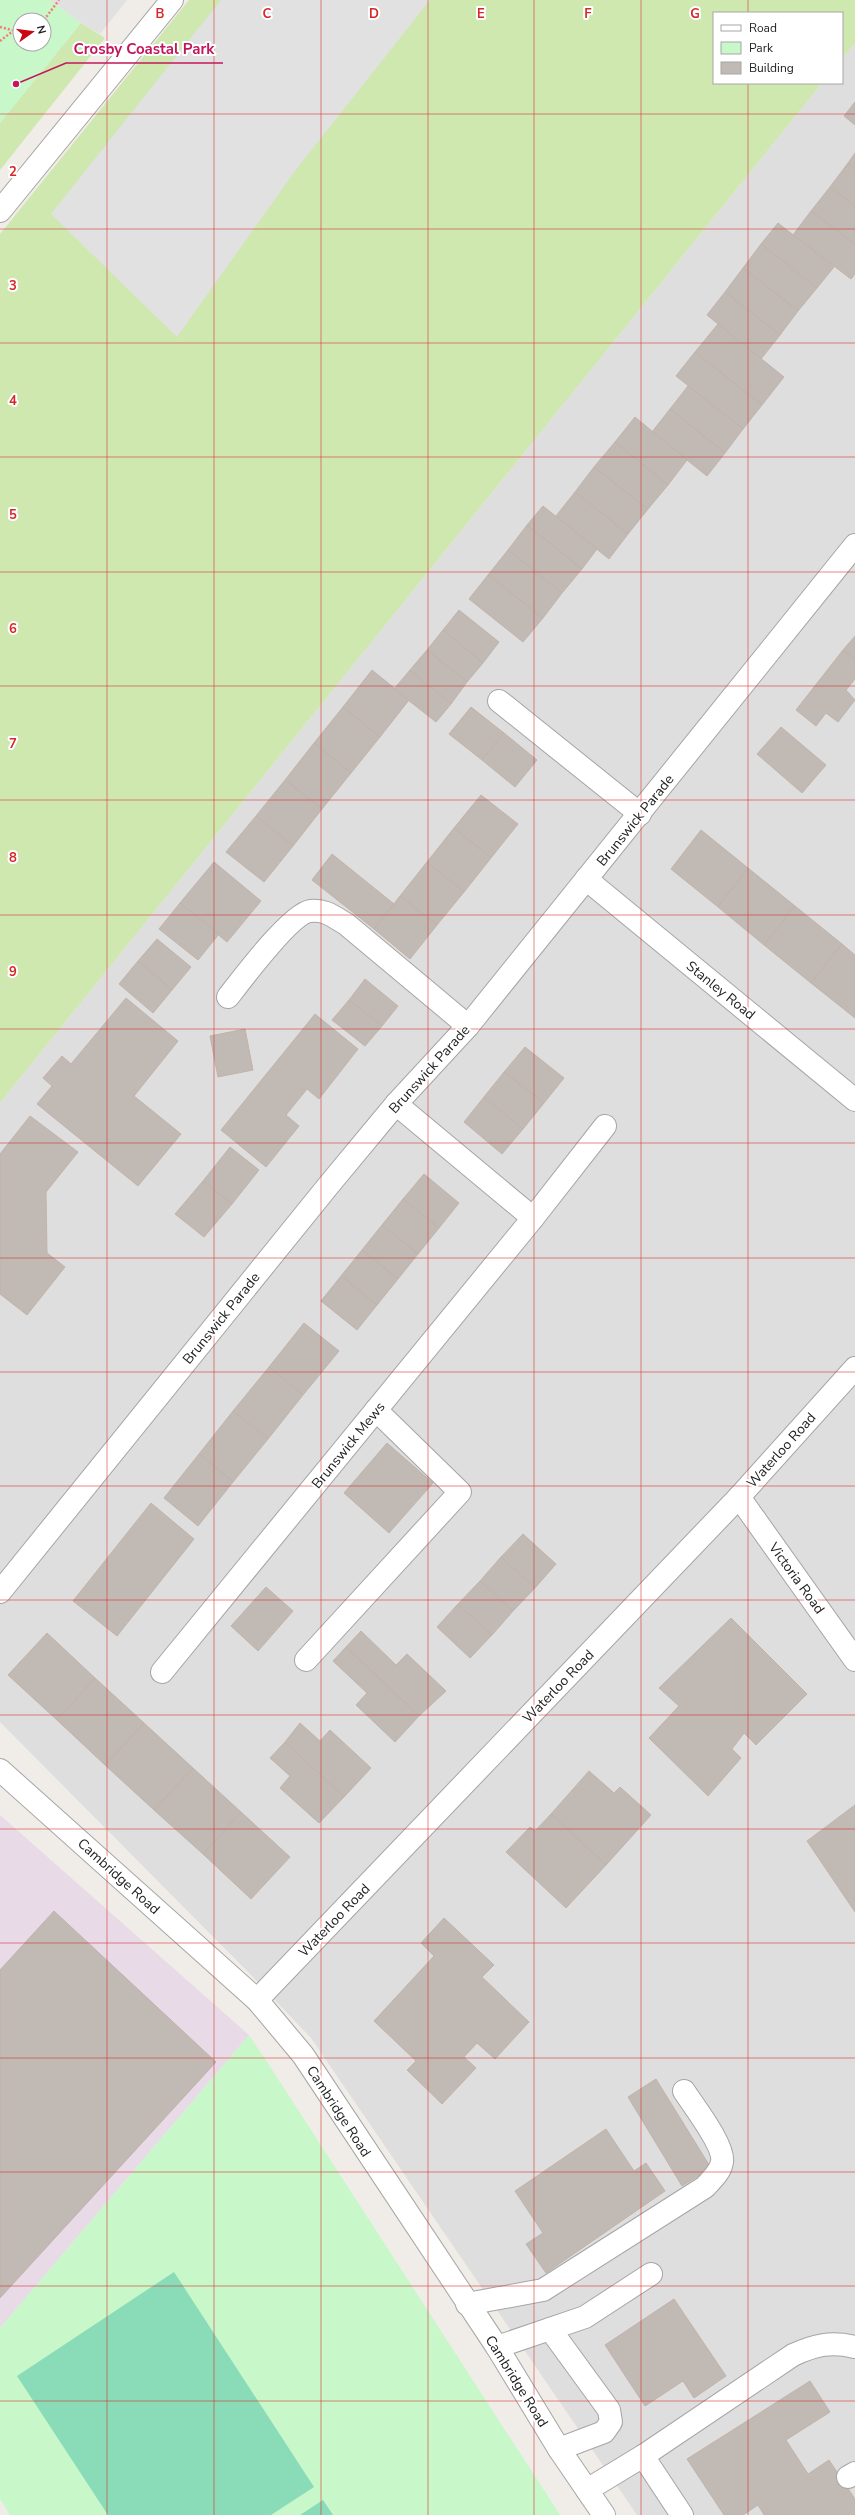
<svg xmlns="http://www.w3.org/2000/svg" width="855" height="2515" font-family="'Nunito Sans',sans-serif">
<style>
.residential{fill:#dfdede}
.industrial{fill:#e9dae7}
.grass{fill:#cee8b0}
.park{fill:#c8f7c9;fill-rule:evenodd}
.pitch{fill:#8adbb8}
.parking{fill:#e1e1e1}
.building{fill:#c1b9b4;stroke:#c2b3aa}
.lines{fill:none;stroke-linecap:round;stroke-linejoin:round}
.service-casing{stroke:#a5a5a5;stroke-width:24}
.minor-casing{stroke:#a5a5a5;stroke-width:24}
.path{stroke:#f47c75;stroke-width:2.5;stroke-dasharray:2 2;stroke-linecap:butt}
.service{stroke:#fff;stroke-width:22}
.minor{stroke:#fff;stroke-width:22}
.grid{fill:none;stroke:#d62828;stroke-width:1;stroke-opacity:0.55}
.labels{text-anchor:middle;stroke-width:4;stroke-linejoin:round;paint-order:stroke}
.street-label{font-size:14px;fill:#212121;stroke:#fff}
.grid-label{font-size:13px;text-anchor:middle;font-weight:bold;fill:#d62828;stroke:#fff;stroke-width:4;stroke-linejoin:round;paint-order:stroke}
.leader{fill:none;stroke:#c2185b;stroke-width:1.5}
.callout-dot{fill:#c2185b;stroke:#fff;stroke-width:1.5}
.callout-label{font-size:15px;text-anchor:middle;font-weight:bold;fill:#c2185b;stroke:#fff;stroke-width:4;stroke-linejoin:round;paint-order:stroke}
</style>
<rect width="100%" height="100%" fill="#f0ede8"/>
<!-- residential -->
<path class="residential" d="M855,43V2515H637L311,2038L251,1975L0,1722V1103L822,83H842V59Z"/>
<!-- industrial -->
<path class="industrial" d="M0,1815L249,2035L0,2328Z"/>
<!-- grass -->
<g class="grass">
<path d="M189,0H855V43L842,59V13H714V83H822L0,1103V234Z"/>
<path d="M81,23L105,38L0,170V123Z"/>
</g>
<!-- park -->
<g class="park">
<path d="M0,0H50L81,23L0,123ZM20,20H44V44H20Z"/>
<path d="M249,2035L271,2068L560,2515H10L0,2499V2328Z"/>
</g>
<!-- pitch -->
<g class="pitch">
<path d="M174,2272L314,2487L271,2515H108L17,2376Z"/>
<path d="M323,2500L333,2515H300Z"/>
</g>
<!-- parking -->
<g class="parking">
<path d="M50,0H127L100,34L81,23Z"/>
<path d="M221,0H430L295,171L177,337L51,214Z"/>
</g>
<!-- building -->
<g class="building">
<path d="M855,102V125L844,116Z"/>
<path d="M855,153V169L848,163Z"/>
<path d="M848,163L855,169V206L830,187Z"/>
<path d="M830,187L855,206V244L811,211Z"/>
<path d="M811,211L855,244V274L851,279L793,235Z"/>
<path d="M778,223L834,267L817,288L761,244Z"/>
<path d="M761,244L817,288L798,311L743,268Z"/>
<path d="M743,268L798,311L780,335L725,292Z"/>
<path d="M725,292L780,335L761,359L707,315Z"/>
<path d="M718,324L784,377L762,405L695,352Z"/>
<path d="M695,352L762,405L743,429L676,376Z"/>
<path d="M688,386L743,429L725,453L670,409Z"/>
<path d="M670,409L725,453L707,476L652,432Z"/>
<path d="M635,417L687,460L668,485L615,442Z"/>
<path d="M615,442L668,485L648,509L594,467Z"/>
<path d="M594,467L648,509L628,534L575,492Z"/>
<path d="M575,492L628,534L609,559L556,516Z"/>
<path d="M543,506L597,549L582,569L527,525Z"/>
<path d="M527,525L582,569L562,593L508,550Z"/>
<path d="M508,550L562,593L543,618L488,575Z"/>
<path d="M488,575L543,618L523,642L469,599Z"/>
<path d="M459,610L499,642L483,663L443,630Z"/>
<path d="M443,630L483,663L467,682L427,650Z"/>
<path d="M855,636V659L843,650Z"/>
<path d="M427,650L467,682L451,704L410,670Z"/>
<path d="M843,650L855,659V679L846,690L855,700L838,722L826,713L816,726L796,710Z"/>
<path d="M372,670L409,700L380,737L343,707Z"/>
<path d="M410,670L451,704L436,722L394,689Z"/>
<path d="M343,707L380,737L351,773L314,743Z"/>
<path d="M471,707L504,733L482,760L449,734Z"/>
<path d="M781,727L826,765L802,793L757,754Z"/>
<path d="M504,733L537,760L515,787L482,760Z"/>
<path d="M314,743L351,773L322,809L285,780Z"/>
<path d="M285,780L322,809L293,846L256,816Z"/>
<path d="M481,795L518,824L491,858L454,828Z"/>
<path d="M256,816L293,846L264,882L226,852Z"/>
<path d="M454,828L491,858L464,892L427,862Z"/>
<path d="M701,830L748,868L718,907L671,869Z"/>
<path d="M332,854L394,904L374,929L312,880Z"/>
<path d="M214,862L261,901L227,942L180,903Z"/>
<path d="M427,862L464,892L437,925L400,896Z"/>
<path d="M748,868L795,906L764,945L718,907Z"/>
<path d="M400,896L437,925L410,959L374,929Z"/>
<path d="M180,903L219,934L198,960L159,929Z"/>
<path d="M795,906L842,944L811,983L764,945Z"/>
<path d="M157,939L191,967L172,990L138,961Z"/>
<path d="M842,944L855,955V1018L811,983Z"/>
<path d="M138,961L172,990L153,1013L119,984Z"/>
<path d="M365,979L398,1006L382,1026L349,1000Z"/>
<path d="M126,998L178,1041L134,1096L181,1134L138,1186L37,1104L52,1086L43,1078L62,1056L71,1064Z"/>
<path d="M349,1000L382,1026L365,1046L332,1020Z"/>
<path d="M315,1014L358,1049L319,1099L307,1089L286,1115L299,1126L266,1167L221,1130Z"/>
<path d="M245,1029L253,1070L218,1077L210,1036Z"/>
<path d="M525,1047L564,1078L544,1103L504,1072Z"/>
<path d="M504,1072L544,1103L523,1129L484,1097Z"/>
<path d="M484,1097L523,1129L502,1154L464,1122Z"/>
<path d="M30,1116L78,1152L46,1192L47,1253L65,1267L27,1315L0,1294V1154Z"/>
<path d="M230,1147L259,1170L232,1204L203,1181Z"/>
<path d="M424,1174L459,1203L439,1228L403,1199Z"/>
<path d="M203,1181L232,1204L204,1237L175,1214Z"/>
<path d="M403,1199L439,1228L418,1254L382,1225Z"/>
<path d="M382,1225L418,1254L398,1279L362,1250Z"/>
<path d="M362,1250L398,1279L377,1305L341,1276Z"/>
<path d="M341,1276L377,1305L357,1330L321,1301Z"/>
<path d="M304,1323L339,1351L303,1395L269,1367Z"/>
<path d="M269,1367L303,1395L268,1439L233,1411Z"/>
<path d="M233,1411L268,1439L233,1482L199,1454Z"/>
<path d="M387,1443L433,1483L389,1533L344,1493Z"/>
<path d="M199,1454L233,1482L198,1526L164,1498Z"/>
<path d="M151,1503L194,1539L117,1636L73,1601Z"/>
<path d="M523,1534L556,1564L535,1588L501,1557Z"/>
<path d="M501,1557L535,1588L513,1611L480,1581Z"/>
<path d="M480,1581L513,1611L492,1635L458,1604Z"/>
<path d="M266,1587L293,1611L258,1651L231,1626Z"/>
<path d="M458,1604L492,1635L470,1658L437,1627Z"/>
<path d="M731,1618L807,1694L756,1745L744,1733L732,1749L741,1758L708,1796L649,1738L679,1706L659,1688Z"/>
<path d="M361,1631L396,1665L407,1654L446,1691L419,1716L346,1647Z"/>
<path d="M47,1633L95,1678L57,1720L8,1675Z"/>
<path d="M346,1647L419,1716L395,1742L356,1705L367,1693L333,1661Z"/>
<path d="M95,1678L144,1723L105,1765L57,1720Z"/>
<path d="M144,1723L193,1768L154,1810L105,1765Z"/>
<path d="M300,1723L320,1741L330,1730L371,1768L344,1797L285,1742Z"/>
<path d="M285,1742L344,1797L319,1823L280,1788L290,1776L270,1758Z"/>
<path d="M193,1768L241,1812L203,1854L154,1810Z"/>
<path d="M589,1771L614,1793L620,1787L651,1815L606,1865L551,1814Z"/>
<path d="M855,1805V1912L807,1841Z"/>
<path d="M241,1812L290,1857L251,1899L203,1854Z"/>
<path d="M551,1814L606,1865L566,1908L506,1852L530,1827L535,1831Z"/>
<path d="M54,1911L216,2062L0,2298V1970Z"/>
<path d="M444,1918L494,1965L482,1977L529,2022L495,2059L477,2043L464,2057L476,2068L442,2104L407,2070L416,2061L374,2021L434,1956L421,1943Z"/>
<path d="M656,2079L711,2168L682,2186L628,2097Z"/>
<path d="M606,2129L634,2171L646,2163L665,2191L546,2273L526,2244L543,2233L515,2191Z"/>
<path d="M674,2299L726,2376L694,2398L683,2381L645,2406L605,2345Z"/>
<path d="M810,2381L830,2412L786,2440L808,2474L829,2460L855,2499V2515H764L758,2505L743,2515H724L687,2459Z"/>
</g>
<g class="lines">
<!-- service casing -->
<g class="service-casing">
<g id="service">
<path d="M0,211L172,0"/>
<path d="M499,701L640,814"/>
<path d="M228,997C242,979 291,914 310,911C325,909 334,917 346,924L468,1026"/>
<path d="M396,1104L533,1218"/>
<path d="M306,1660L460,1492L376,1410"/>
<path d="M467,2304L543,2290L705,2187C712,2179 720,2173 722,2162C725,2146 693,2105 684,2091"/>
<path d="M550,2329L609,2410L611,2422L604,2432L559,2449"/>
<path d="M497,2347L585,2317L651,2274"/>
<path d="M643,2456L682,2515"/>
<path d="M848,2477L855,2473"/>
<path d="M587,2490L643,2456L793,2355C815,2345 831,2341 855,2347"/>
</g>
</g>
<!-- minor casing -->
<g class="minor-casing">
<g id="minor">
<path d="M586,879L855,1100"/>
<path d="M739,1497L855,1660"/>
<path d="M0,1592L328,1186L396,1104L468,1026L855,545"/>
<path d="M162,1672L533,1218L605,1126"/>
<path d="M0,1770L257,2000L303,2055L497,2347L559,2449L604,2515"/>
<path d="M257,2000L739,1497L855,1368"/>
</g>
</g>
<!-- path -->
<g class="path">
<path d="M44,20L59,0"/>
<path d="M0,27L12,30"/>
<path d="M0,41L13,31H20"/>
</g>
<!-- service -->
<use href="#service" class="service"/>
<!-- minor -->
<use href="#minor" class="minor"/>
</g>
<!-- grid -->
<path class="grid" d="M107,0V2515M214,0V2515M321,0V2515M428,0V2515M534,0V2515M641,0V2515M748,0V13M748,83V2515M0,114H855M0,229H855M0,343H855M0,457H855M0,572H855M0,686H855M0,800H855M0,915H855M0,1029H855M0,1143H855M0,1258H855M0,1372H855M0,1486H855M0,1600H855M0,1715H855M0,1829H855M0,1943H855M0,2058H855M0,2172H855M0,2286H855M0,2401H855"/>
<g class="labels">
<!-- street labels -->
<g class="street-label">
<text transform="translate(635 820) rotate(-51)" y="5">Brunswick Parade</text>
<text transform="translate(721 990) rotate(39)" y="5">Stanley Road</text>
<text transform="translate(429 1069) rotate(-48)" y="5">Brunswick Parade</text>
<text transform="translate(221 1318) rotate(-51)" y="5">Brunswick Parade</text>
<text transform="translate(348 1445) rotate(-51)" y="5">Brunswick Mews</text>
<text transform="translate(781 1450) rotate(-48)" y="5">Waterloo Road</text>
<text transform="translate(797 1578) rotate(54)" y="5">Victoria Road</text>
<text transform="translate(558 1686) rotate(-46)" y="5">Waterloo Road</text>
<text transform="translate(119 1876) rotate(42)" y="5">Cambridge Road</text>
<text transform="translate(334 1920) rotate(-46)" y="5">Waterloo Road</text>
<text transform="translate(339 2111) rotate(57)" y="5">Cambridge Road</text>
<text transform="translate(517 2381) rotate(58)" y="5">Cambridge Road</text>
</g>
</g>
<g class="grid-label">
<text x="160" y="18">B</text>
<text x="267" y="18">C</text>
<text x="374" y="18">D</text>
<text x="481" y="18">E</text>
<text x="588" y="18">F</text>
<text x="695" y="18">G</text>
<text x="13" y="176">2</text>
<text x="13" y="290">3</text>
<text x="13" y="405">4</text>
<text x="13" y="519">5</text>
<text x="13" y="633">6</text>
<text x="13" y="748">7</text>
<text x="13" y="862">8</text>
<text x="13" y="976">9</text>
</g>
<!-- callouts -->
<path class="leader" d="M16 84L66 63H223"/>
<circle class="callout-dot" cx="16" cy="84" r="4"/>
<g class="callout-label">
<text x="144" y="54">Crosby Coastal Park</text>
</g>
<!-- legend -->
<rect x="713" y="12" width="130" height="72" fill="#ffffff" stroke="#a6a6a6"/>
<rect x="721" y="25" width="20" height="6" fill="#ffffff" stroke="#a6a6a6"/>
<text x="749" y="32" font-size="12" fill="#212121">Road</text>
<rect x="721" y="42" width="20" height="12" fill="#c8f7c9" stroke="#a6a6a6"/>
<text x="749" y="52" font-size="12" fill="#212121">Park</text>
<rect x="721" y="62" width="20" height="12" fill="#c1b9b4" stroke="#a6a6a6"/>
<text x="749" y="72" font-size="12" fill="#212121">Building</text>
<!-- north arrow -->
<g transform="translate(32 32) rotate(76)"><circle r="19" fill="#ffffff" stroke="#a6a6a6"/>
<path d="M0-3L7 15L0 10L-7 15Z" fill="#c80913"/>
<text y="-6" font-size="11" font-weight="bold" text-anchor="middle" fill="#212121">N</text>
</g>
</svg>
